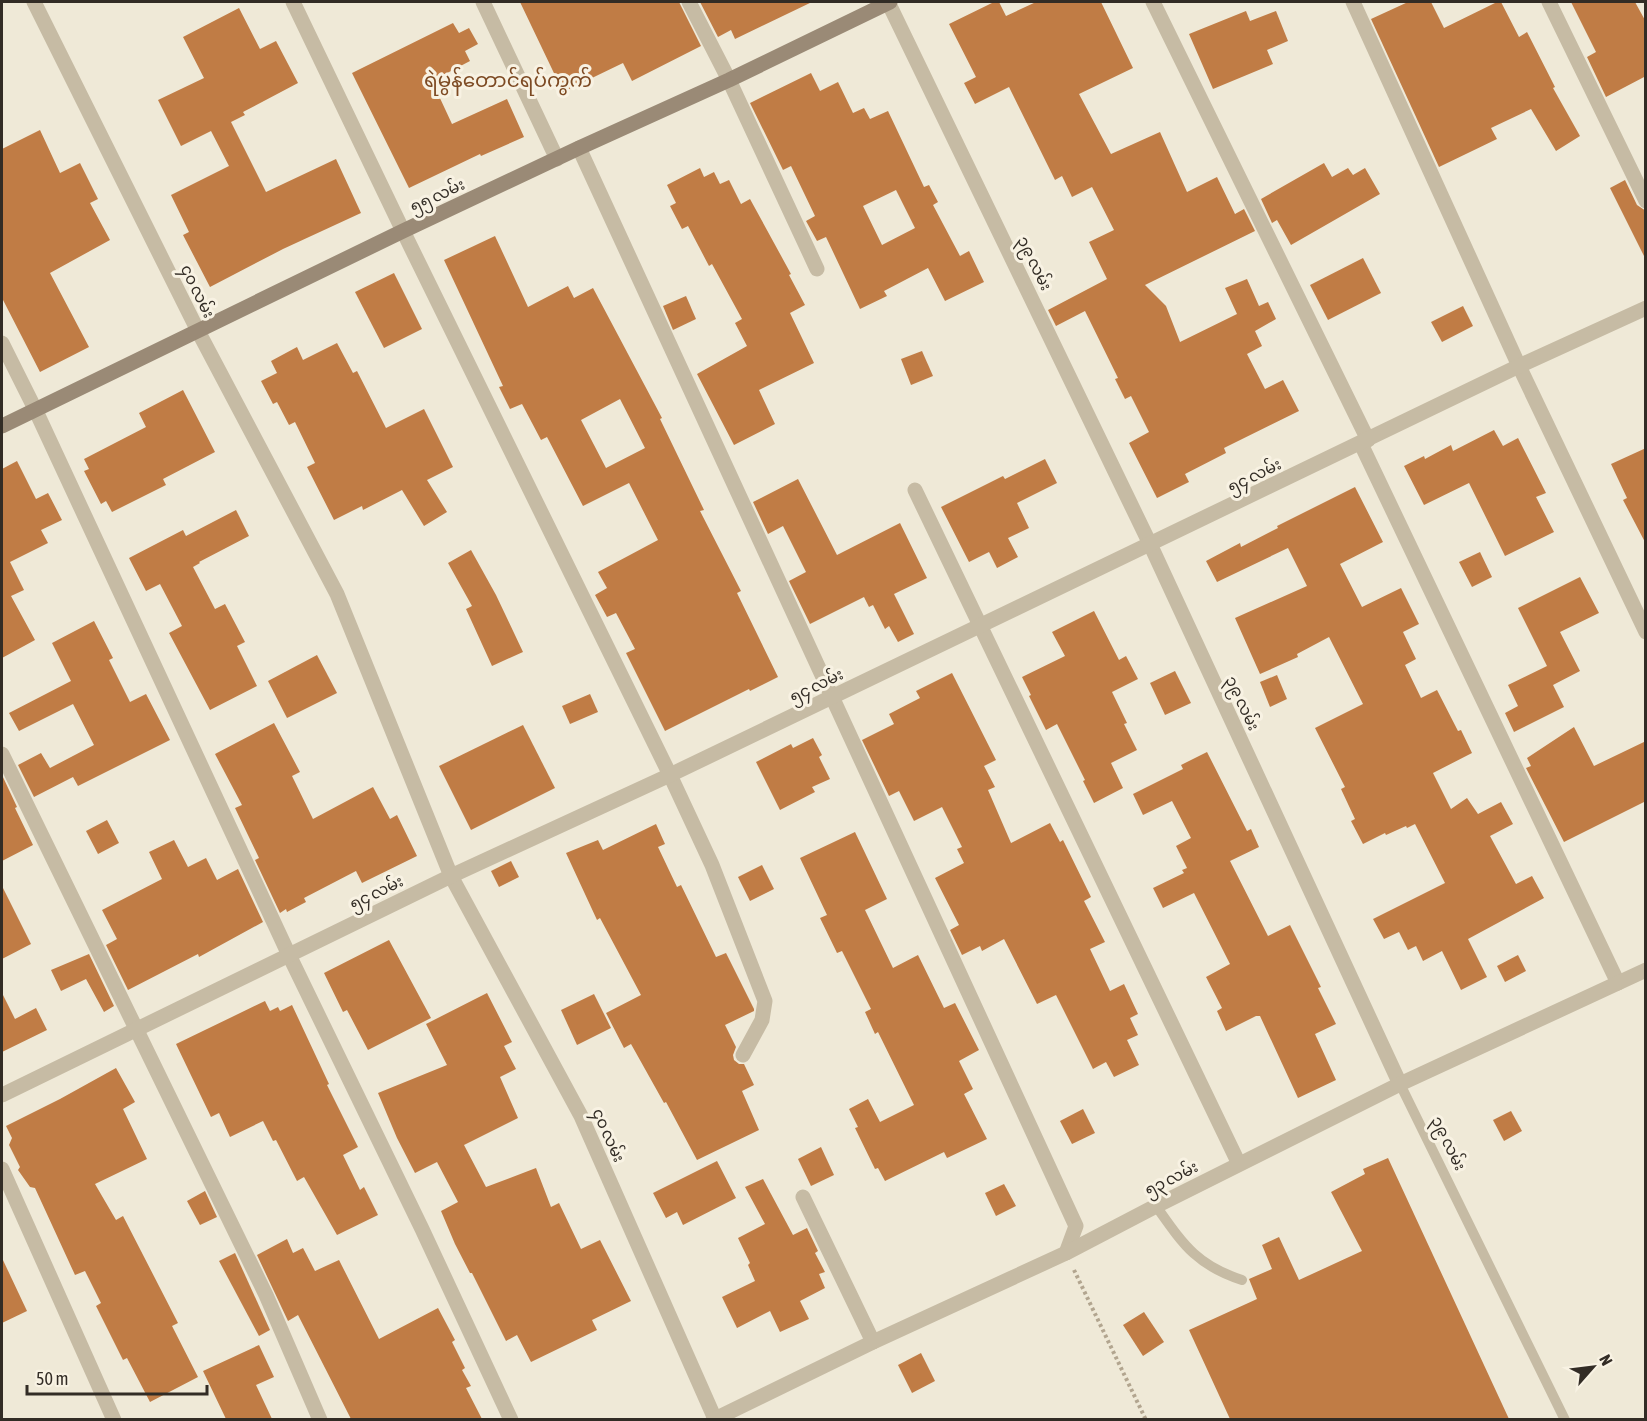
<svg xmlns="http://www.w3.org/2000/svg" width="1647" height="1421" font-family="'Asap Condensed','Noto Sans Myanmar',sans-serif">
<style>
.building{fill:#c07c45;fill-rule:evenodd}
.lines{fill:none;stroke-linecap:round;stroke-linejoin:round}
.path{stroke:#b2a58f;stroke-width:4;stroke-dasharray:3 3;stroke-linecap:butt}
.lane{stroke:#c6bba4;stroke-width:10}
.street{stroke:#c6bba4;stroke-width:15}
.secondary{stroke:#9a8a76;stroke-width:15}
.labels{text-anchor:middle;stroke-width:6;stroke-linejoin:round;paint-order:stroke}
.street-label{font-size:16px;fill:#322c25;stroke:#f8f2e3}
.quarter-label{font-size:20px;fill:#7d4a23;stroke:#f8f2e3}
</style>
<rect width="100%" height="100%" fill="#efe9d7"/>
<!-- building -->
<g class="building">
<path d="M520,2H679L701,46L632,81L623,63L563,92Z"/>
<path d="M700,2H812L735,39L731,30L718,37Z"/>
<path d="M994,2H999L1006,16L1036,2H1101L1133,68L1079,94L1111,154L1160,132L1187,192L1217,177L1235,214L1244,209L1255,231L1145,285L1166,306L1180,342L1237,314L1225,288L1247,279L1259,306L1268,302L1276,319L1255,331L1262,346L1247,354L1265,389L1283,380L1299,411L1224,448L1226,453L1185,474L1189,482L1157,498L1129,443L1149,432L1131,396L1125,399L1115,379L1118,378L1085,311L1056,326L1048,310L1107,279L1089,242L1114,230L1092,187L1072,197L1062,176L1055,180L1009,87L975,104L964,83L976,77L949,24Z"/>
<path d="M1408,2H1431L1444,28L1497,2H1501L1519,37L1527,32L1555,87L1553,88L1580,136L1556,151L1531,109L1491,128L1497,139L1439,167L1371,19Z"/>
<path d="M1571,2H1635L1646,22V76L1606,97L1587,57L1596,52Z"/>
<path d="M239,8L260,49L276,41L298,83L243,112L245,115L231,122L266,192L336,159L361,213L283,249L210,287L183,235L189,232L171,195L229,166L211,131L181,146L158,100L204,78L183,37Z"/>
<path d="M1246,11L1250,21L1276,11L1288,41L1267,50L1273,64L1213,89L1189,34Z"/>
<path d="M453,23L459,33L469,28L478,44L465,51L470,61L432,81L452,124L507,99L524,137L481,156L480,154L409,188L352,73Z"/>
<path d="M811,73L820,91L838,82L853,113L864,108L870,119L888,111L924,187L929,185L938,202L933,205L960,256L969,251L984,282L945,301L928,268L884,291L887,296L860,309L826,237L817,241L806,221L815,216L791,166L783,170L750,103ZM896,190L915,228L882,245L863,206Z"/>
<path d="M40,130L60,173L80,163L98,199L90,203L110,240L50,273L89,347L40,372L2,298V149Z"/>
<path d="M1324,163L1332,177L1348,168L1353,175L1365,168L1380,194L1291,245L1277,220L1272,223L1261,199Z"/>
<path d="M700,168L704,177L714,172L720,184L729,180L741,204L750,199L791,274L789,275L805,305L790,313L814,363L759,390L775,424L734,445L697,374L747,346L735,323L742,319L712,264L709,266L688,226L682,229L670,206L676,203L667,185Z"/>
<path d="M1625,180L1637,205L1646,211V260L1610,188Z"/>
<path d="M495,236L528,307L568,286L574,298L593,288L662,418L660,419L704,510L700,511L741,591L737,593L778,677L750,691L749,689L665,731L626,653L635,649L616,613L607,617L595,595L607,588L598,572L658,540L629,483L583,506L547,437L541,440L522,404L510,409L499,387L503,386L444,260ZM620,399L645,448L606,468L581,420Z"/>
<path d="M1363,258L1381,293L1328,320L1310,285Z"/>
<path d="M394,273L422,329L384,348L355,292Z"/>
<path d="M686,296L696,319L673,330L663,306Z"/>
<path d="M1463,306L1473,326L1442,342L1431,322Z"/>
<path d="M337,343L353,373L357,371L386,428L424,409L453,467L427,480L447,512L424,526L402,490L363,510L362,506L334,520L307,467L315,463L295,422L289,425L277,402L273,404L261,381L277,373L271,361L297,347L303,360Z"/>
<path d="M922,351L933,376L911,385L901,359Z"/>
<path d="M183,390L215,452L163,479L166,485L112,512L106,501L101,504L84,471L89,469L84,459L146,427L139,413Z"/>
<path d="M1494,430L1503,446L1518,438L1546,493L1536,497L1554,532L1505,556L1469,483L1424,505L1404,466L1424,456L1425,459L1451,445L1453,451Z"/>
<path d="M1646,448V544L1623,500L1627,498L1611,464Z"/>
<path d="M1045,459L1057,483L1017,503L1029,528L1008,538L1018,557L997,568L989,552L969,562L941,507L1003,476L1005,479Z"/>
<path d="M17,461L36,499L48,493L62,520L41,530L48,543L10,562L24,590L11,596L35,640L2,658V469Z"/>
<path d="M798,479L837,555L900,523L927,578L894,594L914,634L898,642L889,626L885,629L873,605L869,607L864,597L810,624L789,581L806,572L783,526L768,534L753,502Z"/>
<path d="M1355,487L1383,542L1340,564L1362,607L1401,588L1419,624L1403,632L1416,659L1405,665L1421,698L1437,690L1458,731L1461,730L1472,753L1433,773L1451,809L1467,798L1478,814L1501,802L1513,824L1490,836L1516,884L1532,876L1544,898L1468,939L1487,977L1461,990L1442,951L1423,961L1416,946L1408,950L1399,932L1384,939L1373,919L1445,883L1415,824L1407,828L1406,826L1386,835L1385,833L1363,844L1351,821L1355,819L1341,789L1345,787L1315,728L1363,704L1329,637L1297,654L1298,657L1260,674L1235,618L1307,586L1288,548L1217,582L1206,561L1240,543L1241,547L1278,528L1277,526Z"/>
<path d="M236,510L249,536L199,562L200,563L193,567L215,609L225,604L245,642L237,646L257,686L210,710L169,633L182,626L160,584L146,591L129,558L183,530L186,536Z"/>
<path d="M471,550L496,595L523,652L492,666L466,609L472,606L448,563Z"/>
<path d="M1480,552L1492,577L1472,587L1459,562Z"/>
<path d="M1580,577L1599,613L1560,632L1580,671L1553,685L1564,707L1514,732L1505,713L1518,706L1508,685L1547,666L1518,608Z"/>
<path d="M1094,611L1119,660L1126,656L1138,679L1112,692L1127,723L1124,724L1137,750L1111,763L1123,788L1094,803L1083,781L1085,780L1057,724L1046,730L1029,696L1031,695L1022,677L1065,656L1052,632Z"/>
<path d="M94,621L113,658L109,660L130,702L146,694L170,740L78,786L73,777L34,797L18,765L41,753L50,768L94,745L73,704L19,731L9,713L71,681L52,643Z"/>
<path d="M317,655L337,693L287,718L268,681Z"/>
<path d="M1175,671L1191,703L1165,715L1150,683Z"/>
<path d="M952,673L996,760L984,766L995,787L988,790L1011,843L1050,823L1060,842L1063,840L1091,897L1084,901L1105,942L1090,949L1110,991L1124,984L1138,1014L1130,1018L1138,1035L1127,1040L1139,1065L1114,1077L1106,1062L1093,1069L1056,995L1037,1004L1004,939L982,951L980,946L962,955L950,930L959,925L935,878L964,863L957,849L962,847L942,807L914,821L899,791L889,796L862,740L894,724L889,714L920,698L916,691Z"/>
<path d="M1277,675L1287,699L1270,707L1260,682Z"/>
<path d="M590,694L598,712L570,724L562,706Z"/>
<path d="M274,723L300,772L292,776L313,819L373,787L390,819L397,815L417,856L362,883L356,871L304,898L306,902L287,912L286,909L280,913L255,860L259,858L235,808L242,805L215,754Z"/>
<path d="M523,725L555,788L471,830L439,766Z"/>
<path d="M1574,727L1594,766L1646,741V801L1564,842L1526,768L1531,766L1527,758Z"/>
<path d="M813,738L822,755L819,757L830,779L812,787L815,792L780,810L756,762L791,744L793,748Z"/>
<path d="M1207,752L1247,831L1251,829L1259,847L1230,861L1268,936L1290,925L1321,987L1318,988L1336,1024L1315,1034L1336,1080L1298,1098L1260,1016H1256L1226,1031L1217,1011L1222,1008L1206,977L1230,964L1194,893L1163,908L1153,888L1184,873L1182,870L1187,868L1176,846L1191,838L1172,801L1143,815L1133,794L1183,769L1181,765Z"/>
<path d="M2,775L17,807L15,808L33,845L2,861Z"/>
<path d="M107,820L119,843L98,854L86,831Z"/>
<path d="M656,824L665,844L658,847L677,887L681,885L716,957L726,953L754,1009V1011L725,1025L736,1047L733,1055L734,1060L739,1064H744L754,1085L742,1091L759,1130L697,1160L666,1102L664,1103L631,1044L624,1048L606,1013L641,995L600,918L597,920L566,853L598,840L603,850Z"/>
<path d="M855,832L887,899L865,910L893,968L918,955L944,1008L955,1003L979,1050L959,1061L973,1089L964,1094L987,1139L947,1158L944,1152L885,1181L878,1168L875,1169L855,1128L858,1127L849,1109L868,1099L880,1122L914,1105L878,1032L875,1034L865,1012L871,1009L842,951L837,953L820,918L827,915L800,858Z"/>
<path d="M174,840L188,867L206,858L217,880L238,869L263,922L199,957L198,954L128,990L106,945L117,939L102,910L162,879L149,852Z"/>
<path d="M511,861L519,877L499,887L491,871Z"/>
<path d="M762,865L774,889L750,901L738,877Z"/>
<path d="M2,886L31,944L2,959Z"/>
<path d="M389,940L431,1018L368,1050L347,1010L343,1012L324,973Z"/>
<path d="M89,954L114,1006L104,1012L86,979L61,991L51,970Z"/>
<path d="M1518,955L1526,971L1505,982L1497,966Z"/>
<path d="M2,993L15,1019L36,1008L47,1030L2,1052Z"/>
<path d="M487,993L512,1042L504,1046L516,1069L500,1077L518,1118L464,1145L486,1187L536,1168L551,1207L559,1203L581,1249L600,1240L631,1301L592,1320L597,1330L531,1362L517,1335L506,1341L472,1273H470L455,1244L441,1211L458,1202L437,1162L415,1173L397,1138L378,1093L447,1065L426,1024Z"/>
<path d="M594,994L611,1028L577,1045L561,1010Z"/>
<path d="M265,1001L270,1011L278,1007L280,1011L292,1005L329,1084L327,1085L358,1147L343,1155L360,1190L364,1187L378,1215L337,1235L304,1177L297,1181L276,1140L273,1141L263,1121L230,1137L219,1113L211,1117L176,1044Z"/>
<path d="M116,1068L135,1102L123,1109L147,1159L95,1184L116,1220L123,1216L178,1323L172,1326L198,1377L150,1402L127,1358L123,1360L96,1306L101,1303L85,1271L75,1275L35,1188L30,1187L18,1170L20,1167L9,1145L12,1138L6,1126L60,1099Z"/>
<path d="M1083,1109L1095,1133L1072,1144L1060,1121Z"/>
<path d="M1511,1111L1522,1131L1504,1141L1493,1120Z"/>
<path d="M821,1147L834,1175L811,1186L798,1159Z"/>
<path d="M1388,1158L1509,1419H1230L1189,1330L1257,1299L1249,1279L1272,1269L1262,1245L1279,1237L1299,1280L1362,1251L1331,1192L1365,1174L1363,1169Z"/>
<path d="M717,1161L736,1198L683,1225L677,1212L666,1218L653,1193Z"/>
<path d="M763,1179L793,1235L807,1228L818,1251L815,1253L825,1272L819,1274L825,1288L800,1301L809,1319L780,1332L770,1311L737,1328L722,1297L755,1281L748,1265L750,1263L738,1238L765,1224L745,1187Z"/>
<path d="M1004,1184L1016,1206L996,1216L985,1193Z"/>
<path d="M205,1191L217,1217L200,1225L187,1201Z"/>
<path d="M287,1239L293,1253L303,1248L315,1271L339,1260L379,1339L438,1308L455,1340L452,1342L465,1368L462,1370L471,1386L466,1388L482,1419H351L298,1315L288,1321L257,1255Z"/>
<path d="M235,1253L270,1330L259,1336L219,1261Z"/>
<path d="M2,1258L27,1311L2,1323Z"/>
<path d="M1144,1312L1164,1342L1143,1356L1123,1325Z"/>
<path d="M259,1345L274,1377L256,1385L272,1419H226L203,1371Z"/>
<path d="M921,1353L935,1381L912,1393L898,1365Z"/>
</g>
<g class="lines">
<!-- path -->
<path class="path" d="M1074,1270L1146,1420"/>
<!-- lane -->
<g class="lane">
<path d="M1400,1084L1565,1420"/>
<path d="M1156,1206C1183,1244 1196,1265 1242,1280"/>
</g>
<!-- street -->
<g class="street">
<path d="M34,2L198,331L337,594L451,876L581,1116L715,1419"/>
<path d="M293,2L403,231L670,775L712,865L765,1001L762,1020L743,1055"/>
<path d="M483,2L557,159"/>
<path d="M689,2L729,80L817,269"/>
<path d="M888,2L1150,544L1400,1084"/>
<path d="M1153,2L1368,440"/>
<path d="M1353,2L1519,366L1646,632"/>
<path d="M1549,2L1646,201"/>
<path d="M579,148L1076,1226L1066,1253"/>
<path d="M2,343L35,409L289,955L422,1229L511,1420"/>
<path d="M1361,444L1618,983"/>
<path d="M915,490L1239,1164"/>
<path d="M2,754L266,1295L320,1420"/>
<path d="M2,1095L451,876L670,775L1519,366L1646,308"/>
<path d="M2,1169L114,1420"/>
<path d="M803,1197L873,1342"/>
<path d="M713,1420L873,1342L1066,1253L1156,1206L1400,1084L1646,970"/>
</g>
<!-- secondary -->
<path class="secondary" d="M2,426L403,231L579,148L729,80L890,2"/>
</g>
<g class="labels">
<!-- street labels -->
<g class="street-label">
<text transform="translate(437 195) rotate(-25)" y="6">၅၅ လမ်း</text>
<text transform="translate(1035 263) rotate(64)" y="6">၃၉ လမ်း</text>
<text transform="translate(198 291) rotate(64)" y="6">၄၀ လမ်း</text>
<text transform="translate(1254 475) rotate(-26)" y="6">၅၄ လမ်း</text>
<text transform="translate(816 685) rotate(-26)" y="6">၅၄ လမ်း</text>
<text transform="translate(1243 703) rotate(65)" y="6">၃၉ လမ်း</text>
<text transform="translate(376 892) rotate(-26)" y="6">၅၄ လမ်း</text>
<text transform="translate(609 1135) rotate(66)" y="6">၄၀ လမ်း</text>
<text transform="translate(1449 1143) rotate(64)" y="6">၃၉ လမ်း</text>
<text transform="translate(1171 1178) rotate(-27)" y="6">၅၃ လမ်း</text>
</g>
<!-- quarter labels -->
<g class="quarter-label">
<text x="508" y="87">ရဲမွန်တောင်ရပ်ကွက်</text>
</g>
</g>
<!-- border -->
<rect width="1647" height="1421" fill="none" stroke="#322c25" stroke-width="6"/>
<!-- north arrow -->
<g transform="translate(1593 1367) rotate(62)" stroke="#f8f2e3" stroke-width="4.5" paint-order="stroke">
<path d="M0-4.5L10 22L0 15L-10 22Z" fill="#322c25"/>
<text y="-9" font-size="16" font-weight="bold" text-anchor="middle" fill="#322c25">N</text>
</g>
<!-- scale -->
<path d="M27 1385v9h180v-9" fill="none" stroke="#322c25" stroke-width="3"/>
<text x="36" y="1385" font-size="18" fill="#322c25" stroke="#f8f2e3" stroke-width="4.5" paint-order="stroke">50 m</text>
</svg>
